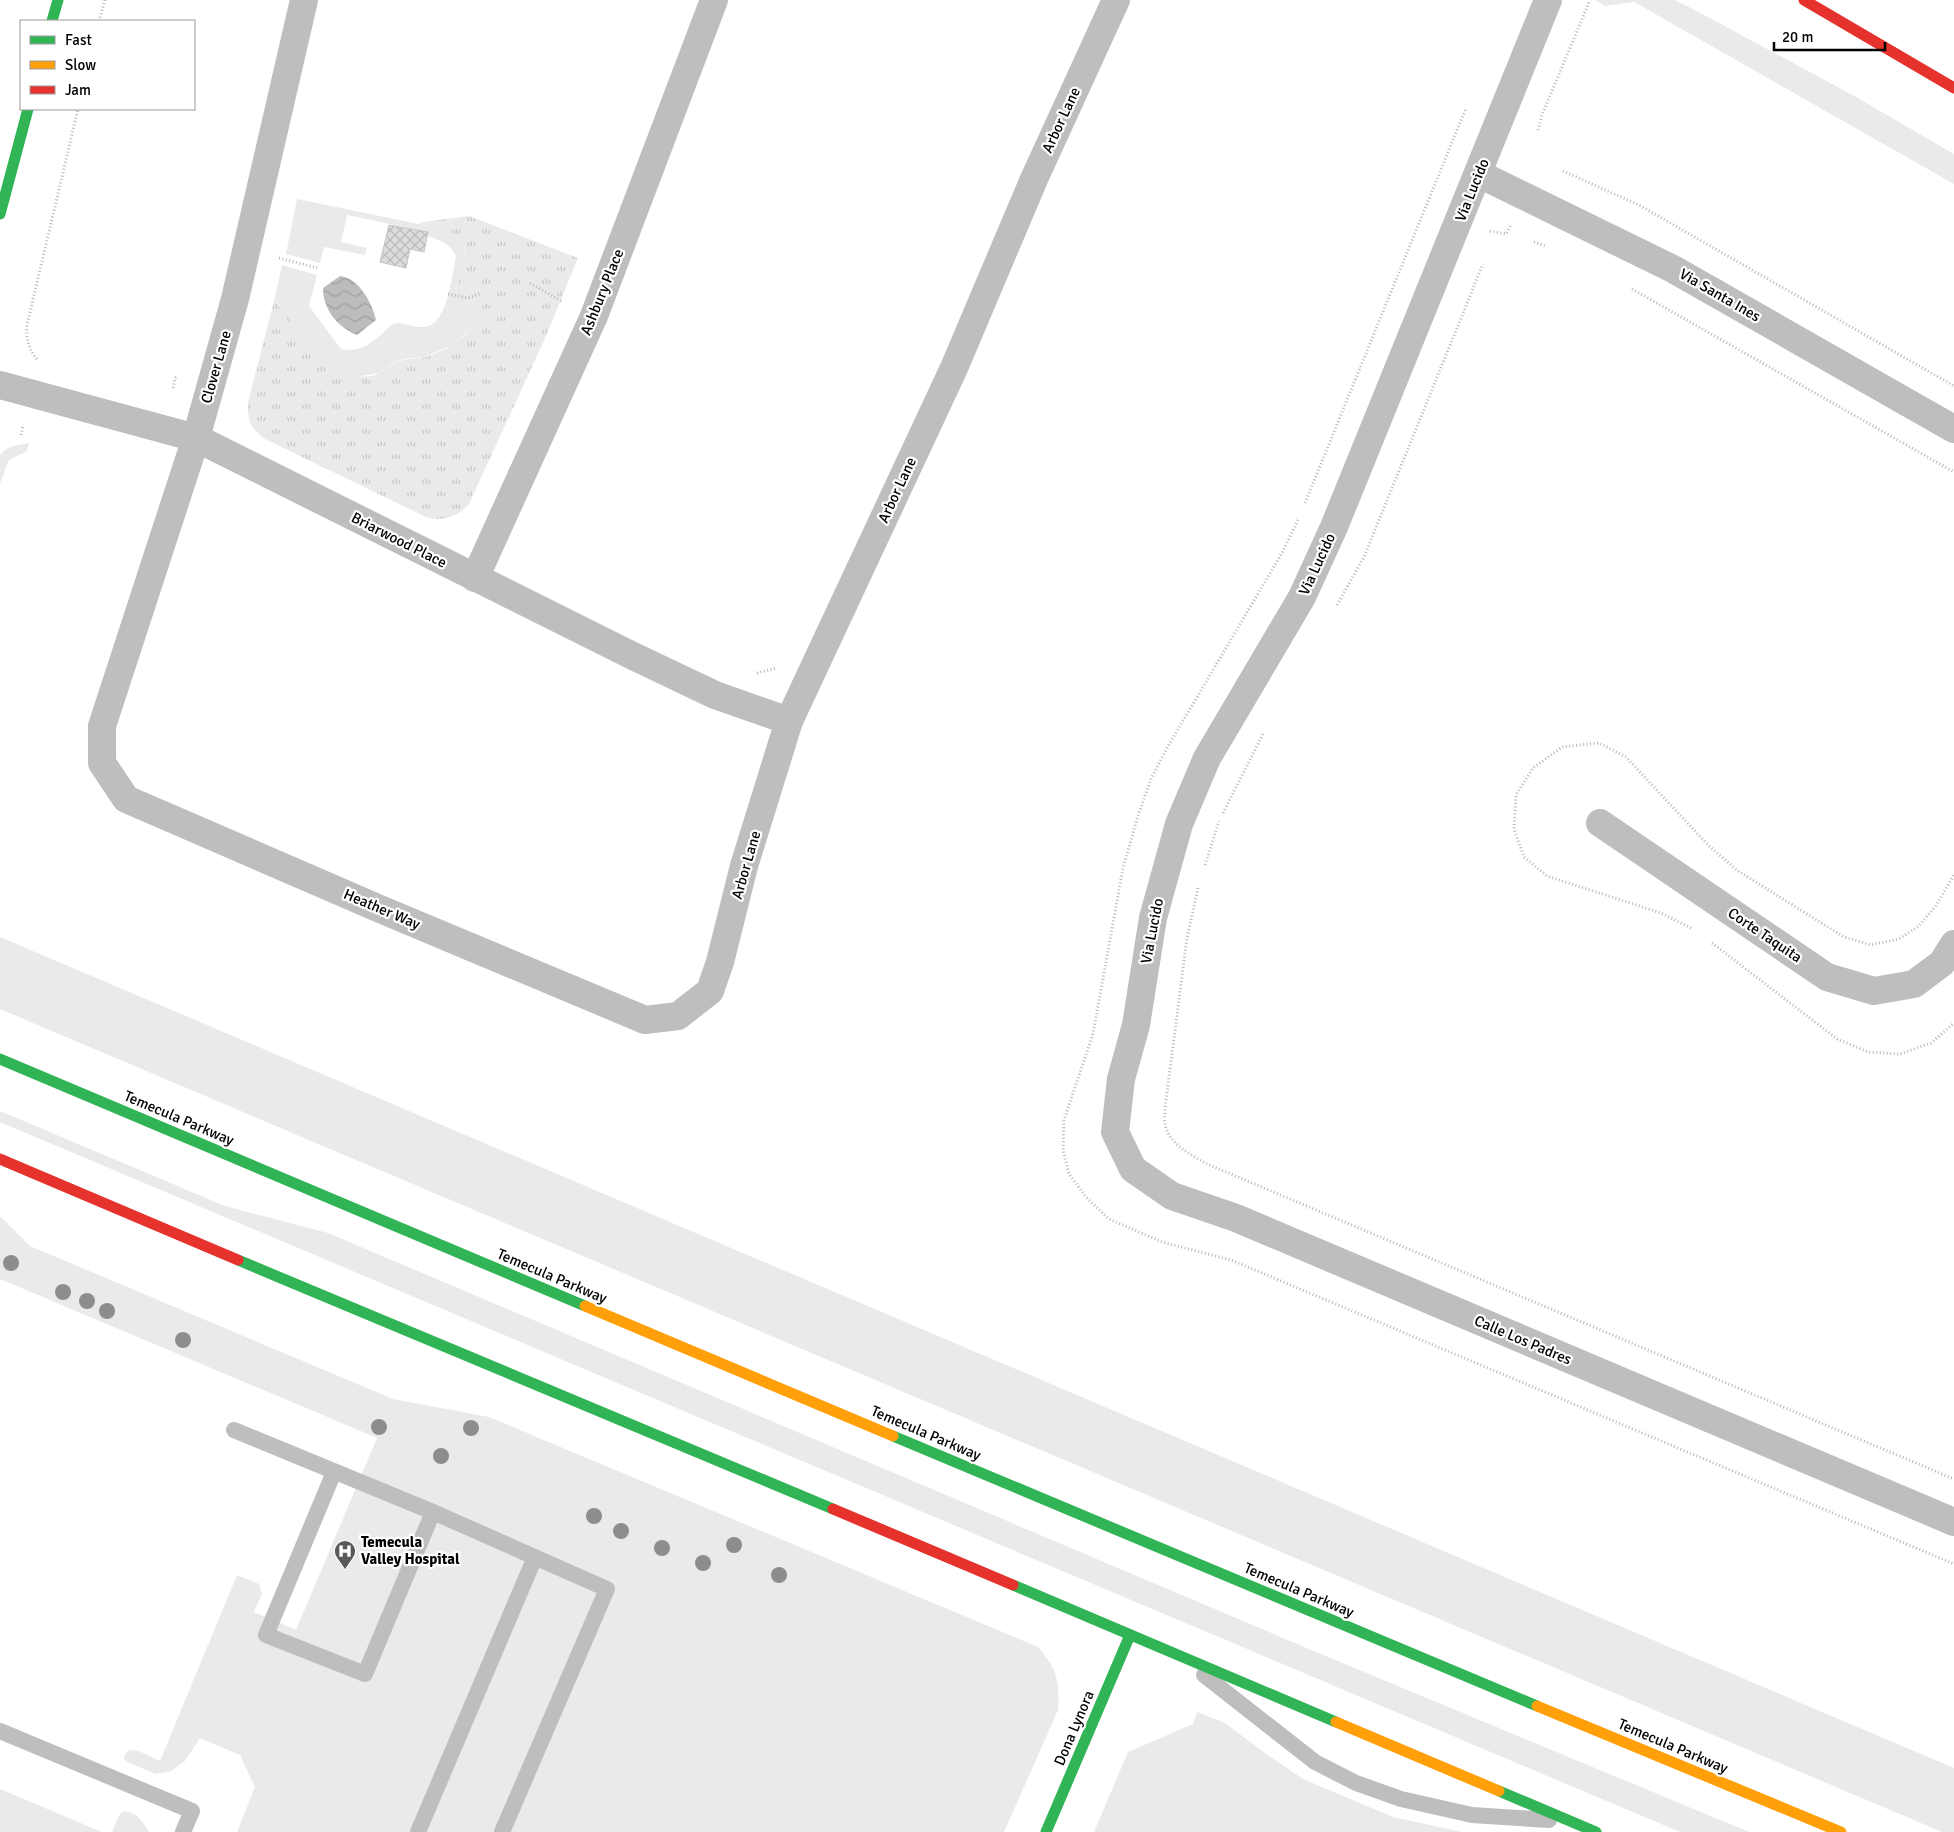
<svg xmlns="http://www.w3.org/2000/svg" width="1954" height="1832" font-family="Signika,sans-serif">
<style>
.green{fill:#eaeaea}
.park{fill:url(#park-tufts)}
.water{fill:url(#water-waves)}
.building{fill:url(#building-cross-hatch);stroke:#c5c5c5}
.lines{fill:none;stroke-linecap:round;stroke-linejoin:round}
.path{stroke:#b8b8b8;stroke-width:3;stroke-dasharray:1 2.5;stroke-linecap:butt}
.lane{stroke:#bebebe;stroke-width:16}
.street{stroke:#bebebe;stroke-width:28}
.fast{stroke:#30b455;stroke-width:11}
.slow{stroke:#ff9f0a;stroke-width:11}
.jam{stroke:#e5322d;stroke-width:11}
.tree{fill:#8d8d8d}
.labels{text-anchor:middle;stroke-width:4.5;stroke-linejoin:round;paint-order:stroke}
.street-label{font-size:15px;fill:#000;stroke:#fff}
.poi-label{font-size:15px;font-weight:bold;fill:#000;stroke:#fff;text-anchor:start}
</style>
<defs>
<pattern id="park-tufts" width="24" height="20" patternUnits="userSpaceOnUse" patternTransform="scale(1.25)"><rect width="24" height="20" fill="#eaeaea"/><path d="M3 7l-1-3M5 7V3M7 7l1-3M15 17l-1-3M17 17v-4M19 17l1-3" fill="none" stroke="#c7c7c7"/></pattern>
<pattern id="water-waves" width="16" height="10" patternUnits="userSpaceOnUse" patternTransform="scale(1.25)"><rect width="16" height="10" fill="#bcbcbc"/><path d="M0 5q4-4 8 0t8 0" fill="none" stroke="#a0a0a0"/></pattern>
<pattern id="building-cross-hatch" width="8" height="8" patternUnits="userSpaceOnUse" patternTransform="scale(1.25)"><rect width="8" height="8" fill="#dcdcdc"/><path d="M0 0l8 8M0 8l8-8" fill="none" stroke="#bbb"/></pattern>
</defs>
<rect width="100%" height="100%" fill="#fff"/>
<!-- green -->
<g class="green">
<path d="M1595,0H1675L1695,10L1856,97L1954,154V184L1634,2L1605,6Z"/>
<path d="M297,199L419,224L422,222C437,225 458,229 464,248C467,258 459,281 456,291L477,288L485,298L483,312L474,325L454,344L425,357L404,359L394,363L380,373L361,376H350L337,370L308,342L274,301L282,265L317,275L309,306L341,349C365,354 376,338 393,324C404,321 413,328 424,327C448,326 452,274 456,256C450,243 440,240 427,236L428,232L347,215L341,242L367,248L365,255L324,247L320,263L286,254Z"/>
<path d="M29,443L27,451L9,460L0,483V455C7,446 18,445 29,443Z"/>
<path d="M0,937L1954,1768V1832H1942L0,1009Z"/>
<path d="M0,1111L225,1206L328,1233L1321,1654L1749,1832H1680L0,1122Z"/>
<path d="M0,1216L30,1246L393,1399L489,1417L1038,1647C1057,1669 1060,1681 1058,1710L1004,1832H237L255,1787L240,1755L200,1738L185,1761L171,1771L156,1774L129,1763L124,1759C125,1740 150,1757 160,1761L237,1575L259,1584L262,1594L254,1612L296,1630L377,1438L0,1279Z"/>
<path d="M1197,1712L1225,1723L1269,1756L1303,1779L1393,1817L1462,1832H1094L1128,1752L1193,1724Z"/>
<path d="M0,1789L102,1832H0Z"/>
<path d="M123,1811C137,1812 142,1821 149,1832H112L118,1817Z"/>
</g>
<!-- park -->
<path class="park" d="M469,216L578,258L546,336L469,504C457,517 445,521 428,518L265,439C250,427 247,421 248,402L274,301C291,320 306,340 325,358C329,363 334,368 339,371C351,377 368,379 380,373C388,369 394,362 403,360C411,358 419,359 426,357C454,348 480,328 485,298L477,288C470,292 465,294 456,291C459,281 467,258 464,248C458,229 437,225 422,222Z"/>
<!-- water -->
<path class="water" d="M340,276C359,278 372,303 376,320L357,335C337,327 323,309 323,288Z"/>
<!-- building -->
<path class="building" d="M389,225L428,232L424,252L410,249L406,268L380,262Z"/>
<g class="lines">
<!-- path -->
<g class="path">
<path d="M99,21L105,0"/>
<path d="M1538,130L1542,115L1590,0"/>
<path d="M1563,171L1639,205L1954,386"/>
<path d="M1490,231L1506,234L1511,225"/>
<path d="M1534,242L1545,246"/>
<path d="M279,258L318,268"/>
<path d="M530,283L563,302"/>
<path d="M1632,289L1954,472"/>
<path d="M448,294L468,298L481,293"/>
<path d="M37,359C28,348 26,339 27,325L78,109"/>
<path d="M173,388L175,378L178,376"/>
<path d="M21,435L23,425"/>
<path d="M1305,503L1466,108"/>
<path d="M1298,520L1282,553L1167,748L1151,779L1138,816L1123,868L1093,1034L1064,1120L1063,1150L1069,1174L1086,1197L1109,1219L1162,1242L1231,1260L1954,1564"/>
<path d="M1337,605L1364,557L1483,264"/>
<path d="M757,673L777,668"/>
<path d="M1223,813L1264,732"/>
<path d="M1205,865L1219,821"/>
<path d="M1198,888L1187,938L1165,1108C1165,1114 1164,1119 1165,1124C1168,1144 1192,1155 1207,1164L1954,1479"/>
<path d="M1691,928L1661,913L1547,876L1524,857L1514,829L1516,795L1533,768L1562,747L1599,743L1626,757L1709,846L1738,871L1844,937L1871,945L1899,939L1919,926L1935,907L1954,875"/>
<path d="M1712,943L1837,1039L1868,1052L1900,1054L1931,1043L1954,1023"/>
</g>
<!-- lane -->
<g class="lane">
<path d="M234,1430L433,1512L365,1674L266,1635L334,1472"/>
<path d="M433,1512L607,1589L502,1832"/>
<path d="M1204,1675L1315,1762L1356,1783L1401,1799L1472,1815L1549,1820"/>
<path d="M0,1731L192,1811L183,1832"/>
<path d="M418,1832L535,1557"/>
</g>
<!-- street -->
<g class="street">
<path d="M304,0L235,299L196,438L102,726V763L126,799L380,909L645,1020L678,1016L710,991L720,962L744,866L789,721L954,368L1034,179L1116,0"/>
<path d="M1548,0L1334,527L1302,597L1207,758L1179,824L1153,918L1136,1025L1121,1079L1115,1132L1133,1169L1172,1196L1236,1218L1954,1522"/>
<path d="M1479,174L1673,269L1954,429"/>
<path d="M0,385L196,438L633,656L715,695L789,721"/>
<path d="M475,578L594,316L714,0"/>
<path d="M1600,823L1827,977L1874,991L1914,984L1942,963L1954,944"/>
</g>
<!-- fast -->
<g class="fast">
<path d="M52,21L58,0"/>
<path d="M0,214L28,109"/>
<path d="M0,1059L585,1306"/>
<path d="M238,1260L833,1509"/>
<path d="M893,1436L1537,1706"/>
<path d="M1013,1585L1336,1722"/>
<path d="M1499,1791L1596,1832"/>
<path d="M1046,1832L1130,1635"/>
</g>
<!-- slow -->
<g class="slow">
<path d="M585,1306L893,1436"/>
<path d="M1537,1706L1841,1832"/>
<path d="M1336,1722L1499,1791"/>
</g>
<!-- jam -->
<g class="jam">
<path d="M1804,0L1954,88"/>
<path d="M0,1159L238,1260"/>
<path d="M833,1509L1013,1585"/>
</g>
</g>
<!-- trees -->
<g class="tree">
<circle cx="11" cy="1263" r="8"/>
<circle cx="63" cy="1292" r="8"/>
<circle cx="87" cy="1301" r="8"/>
<circle cx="107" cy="1311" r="8"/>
<circle cx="183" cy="1340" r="8"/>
<circle cx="379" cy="1427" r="8"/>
<circle cx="471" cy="1428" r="8"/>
<circle cx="441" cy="1456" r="8"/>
<circle cx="594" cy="1516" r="8"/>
<circle cx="621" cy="1531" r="8"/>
<circle cx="734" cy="1545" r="8"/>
<circle cx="662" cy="1548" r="8"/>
<circle cx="703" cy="1563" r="8"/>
<circle cx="779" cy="1575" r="8"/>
</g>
<!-- icons -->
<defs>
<g id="hospital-pin" transform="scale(1.125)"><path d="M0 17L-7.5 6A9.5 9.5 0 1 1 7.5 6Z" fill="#595959" stroke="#fff"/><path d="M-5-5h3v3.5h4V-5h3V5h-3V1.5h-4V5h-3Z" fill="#fff"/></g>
</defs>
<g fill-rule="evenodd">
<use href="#hospital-pin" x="345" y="1551"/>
</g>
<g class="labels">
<!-- street labels -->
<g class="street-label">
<text transform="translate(1061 120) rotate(-65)" y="5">Arbor Lane</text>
<text transform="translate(1472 190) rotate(-68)" y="5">Via Lucido</text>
<text transform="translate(602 292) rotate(-68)" y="5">Ashbury Place</text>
<text transform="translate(1720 295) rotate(30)" y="5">Via Santa Ines</text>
<text transform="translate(216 367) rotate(-74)" y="5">Clover Lane</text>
<text transform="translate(897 490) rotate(-65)" y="5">Arbor Lane</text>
<text transform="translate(399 540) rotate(27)" y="5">Briarwood Place</text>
<text transform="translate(1317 564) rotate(-65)" y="5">Via Lucido</text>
<text transform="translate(746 865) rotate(-74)" y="5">Arbor Lane</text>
<text transform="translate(382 909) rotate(23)" y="5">Heather Way</text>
<text transform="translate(1152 931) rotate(-79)" y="5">Via Lucido</text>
<text transform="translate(1765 935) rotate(34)" y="5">Corte Taquita</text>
<text transform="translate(179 1118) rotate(23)" y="5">Temecula Parkway</text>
<text transform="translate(552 1276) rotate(23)" y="5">Temecula Parkway</text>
<text transform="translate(1523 1340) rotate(23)" y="5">Calle Los Padres</text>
<text transform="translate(926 1433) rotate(23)" y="5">Temecula Parkway</text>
<text transform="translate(1299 1590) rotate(23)" y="5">Temecula Parkway</text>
<text transform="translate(1074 1728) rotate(-67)" y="5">Dona Lynora</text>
<text transform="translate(1673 1746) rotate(23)" y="5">Temecula Parkway</text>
</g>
<!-- poi labels -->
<g class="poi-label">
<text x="361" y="1547">Temecula<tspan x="361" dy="17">Valley Hospital</tspan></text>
</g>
</g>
<!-- legend -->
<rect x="20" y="20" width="175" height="90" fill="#ffffff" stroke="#999999"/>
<rect x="30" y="36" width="25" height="8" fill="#30b455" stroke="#999999"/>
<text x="65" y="45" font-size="15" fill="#000000">Fast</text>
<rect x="30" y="61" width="25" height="8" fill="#ff9f0a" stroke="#999999"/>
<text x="65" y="70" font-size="15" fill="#000000">Slow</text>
<rect x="30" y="86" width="25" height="8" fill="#e5322d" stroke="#999999"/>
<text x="65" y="95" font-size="15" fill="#000000">Jam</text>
<!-- scale -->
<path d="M1774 42v8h111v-8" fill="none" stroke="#000000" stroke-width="2.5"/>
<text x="1782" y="42" font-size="15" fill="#000000" stroke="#ffffff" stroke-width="4" paint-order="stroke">20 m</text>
</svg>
